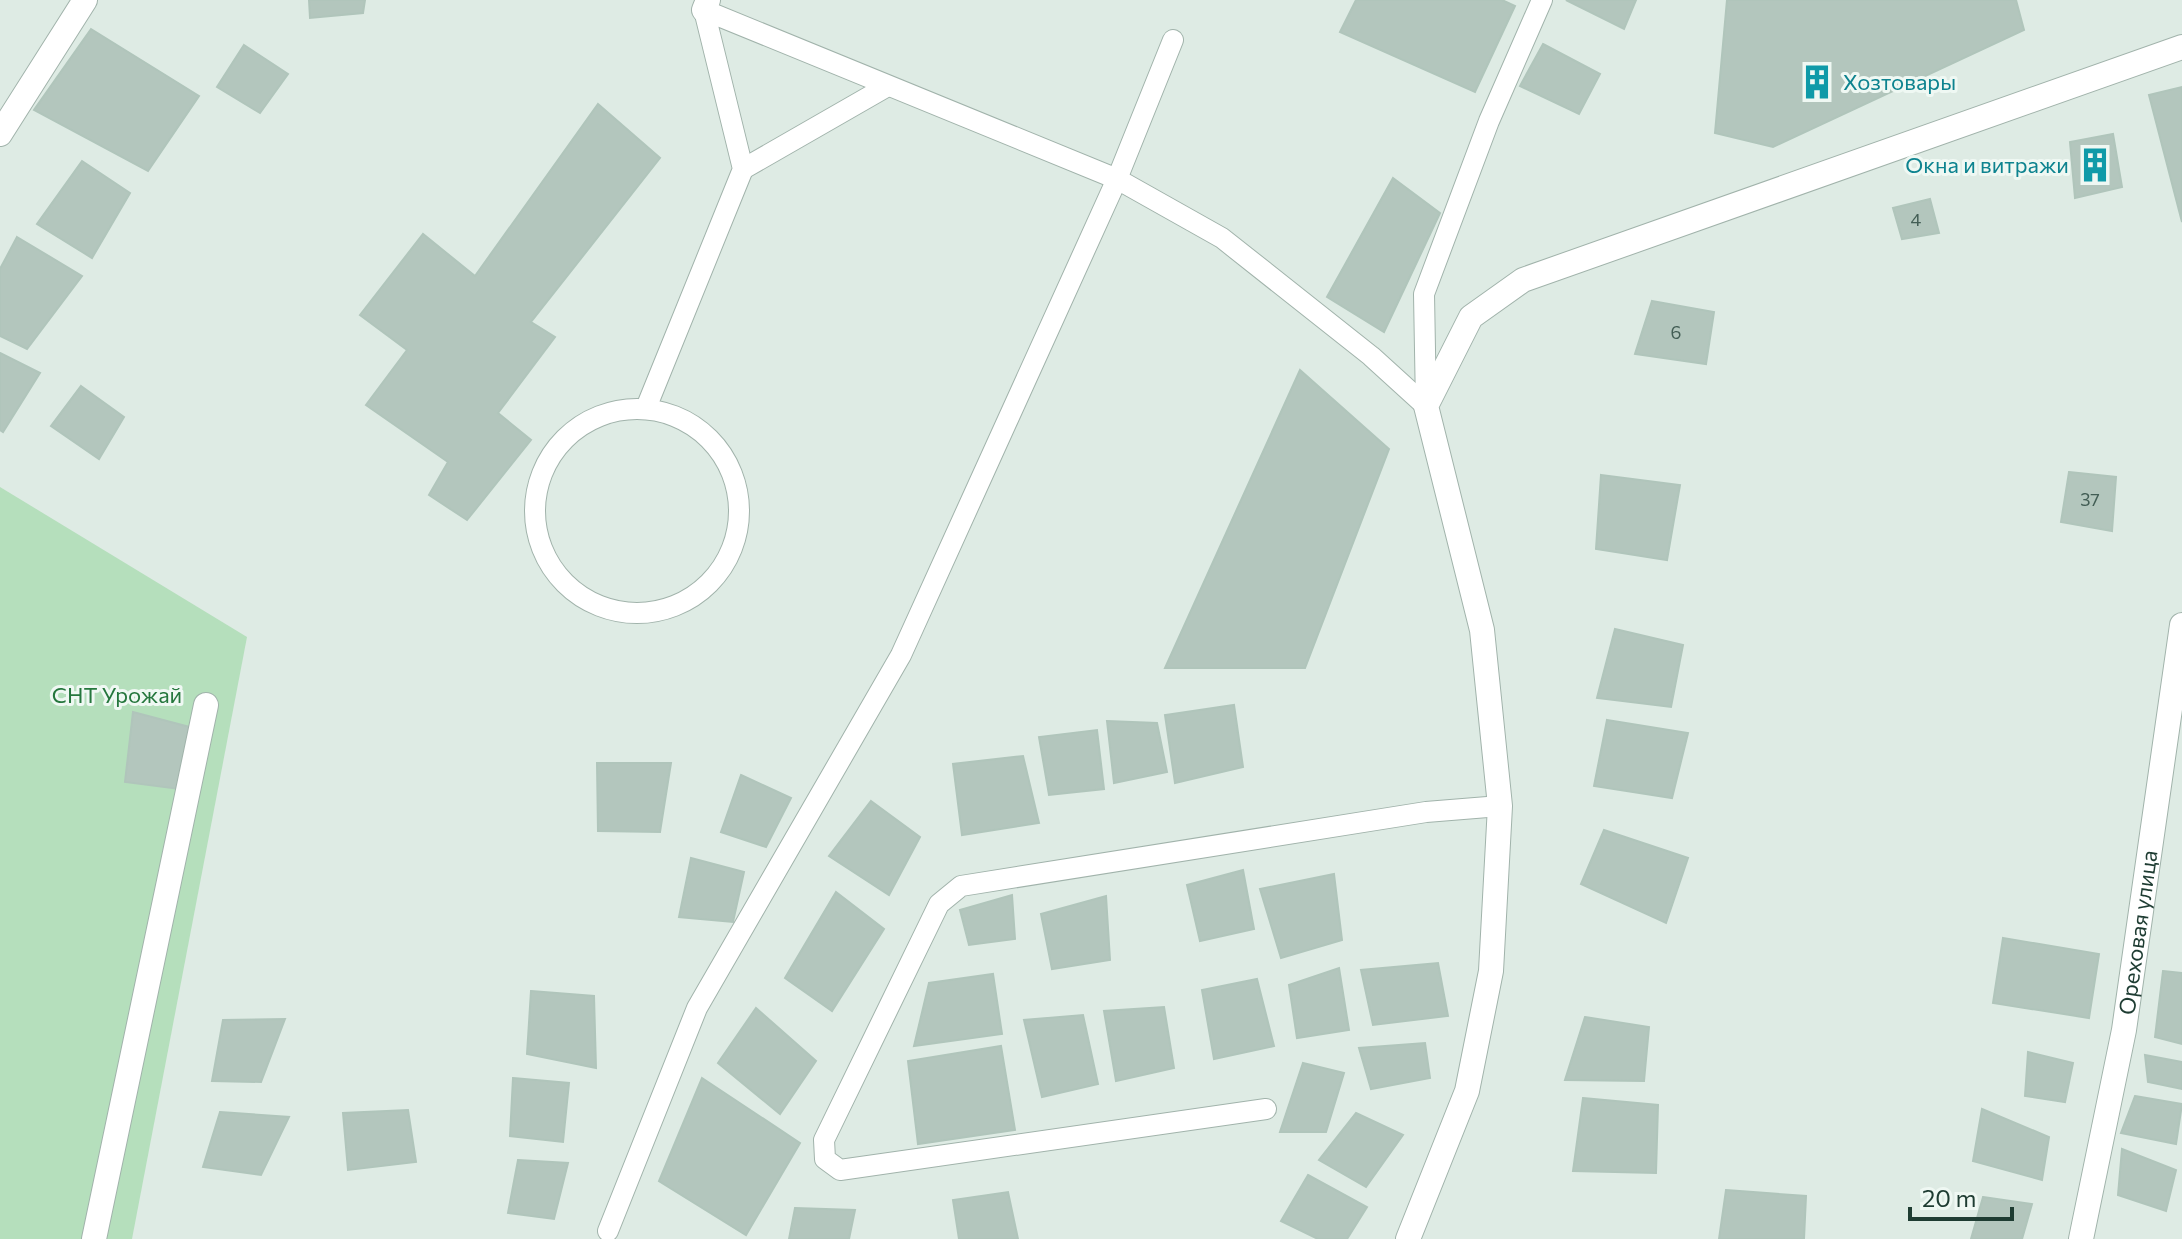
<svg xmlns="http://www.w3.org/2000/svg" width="2182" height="1239" font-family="Commissioner,sans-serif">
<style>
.green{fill:#b5dfbc}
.building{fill:#b3c6bd;stroke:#b0c5bb;stroke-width:2}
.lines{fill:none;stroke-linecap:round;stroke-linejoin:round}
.lane-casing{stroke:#a1b3ab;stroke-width:22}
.street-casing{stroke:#a1b3ab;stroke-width:26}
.lane{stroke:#fff;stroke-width:20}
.street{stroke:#fff;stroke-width:24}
.labels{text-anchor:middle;stroke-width:6;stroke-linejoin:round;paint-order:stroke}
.number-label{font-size:18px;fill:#435e55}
.culture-label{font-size:22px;fill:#0d838f;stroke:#eff8f3;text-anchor:start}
.park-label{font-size:22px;fill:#25773d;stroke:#eff8f3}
.street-label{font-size:22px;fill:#1e3c32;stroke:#eff8f3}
</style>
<rect width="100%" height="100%" fill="#deebe4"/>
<!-- green -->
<path class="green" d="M0,487L247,637L132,1239H0Z"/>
<!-- building -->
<g class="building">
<path d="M309,0H365L363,13L310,18Z"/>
<path d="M1356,0H1502L1515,6L1475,92L1340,32Z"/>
<path d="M1566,0H1636L1624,29Z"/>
<path d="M1727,0H2016L2024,30L1773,147L1715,133Z"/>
<path d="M91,29L199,96L148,171L34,110Z"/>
<path d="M1543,44L1600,74L1579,114L1520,86Z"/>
<path d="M244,45L288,74L260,113L217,87Z"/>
<path d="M2182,87V222L2149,95Z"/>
<path d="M598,104L660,158L531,322L555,337L498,413L531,440L467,520L429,495L448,462L366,405L407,350L360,315L423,234L475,276Z"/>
<path d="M2113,134L2122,187L2075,198L2070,142Z"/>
<path d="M82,161L130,193L92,258L37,224Z"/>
<path d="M1393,178L1440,213L1384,332L1327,297Z"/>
<path d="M1930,199L1939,233L1902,239L1893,208Z"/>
<path d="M17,237L82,276L27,349L0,336V269Z"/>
<path d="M1652,301L1714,312L1706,364L1635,354Z"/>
<path d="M0,353L40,373L3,432L0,430Z"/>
<path d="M1300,370L1389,449L1305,668H1165Z"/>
<path d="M81,386L124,417L99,459L51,426Z"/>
<path d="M2069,472L2116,477L2112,531L2061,522Z"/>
<path d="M1601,475L1680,485L1667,560L1596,549Z"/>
<path d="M1615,629L1683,645L1671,707L1597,698Z"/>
<path d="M1234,705L1243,767L1175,783L1165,715Z"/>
<path d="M133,712L201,730L187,790L125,782Z"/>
<path d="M1607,720L1688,733L1672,798L1594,786Z"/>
<path d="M1107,721L1157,723L1167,772L1114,783Z"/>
<path d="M1097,730L1104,789L1049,795L1039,737Z"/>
<path d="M1023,756L1039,823L962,835L953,764Z"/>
<path d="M597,763H671L660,832L598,831Z"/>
<path d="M741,775L791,798L766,847L721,832Z"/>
<path d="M871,801L920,837L889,895L829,856Z"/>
<path d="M1604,830L1688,858L1666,923L1581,884Z"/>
<path d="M691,858L744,872L733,922L679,917Z"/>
<path d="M1243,870L1254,929L1200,941L1187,885Z"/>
<path d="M1334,874L1342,940L1281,958L1260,889Z"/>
<path d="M836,892L884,929L832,1011L785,978Z"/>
<path d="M1012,895L1015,939L969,945L960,910Z"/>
<path d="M1106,896L1110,960L1052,969L1041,914Z"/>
<path d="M2003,938L2099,954L2089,1018L1993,1003Z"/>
<path d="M1438,963L1448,1016L1373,1025L1361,970Z"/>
<path d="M1339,968L1349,1030L1297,1038L1289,985Z"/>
<path d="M2163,971L2182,973V1044L2155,1037Z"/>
<path d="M993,974L1002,1034L914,1046L929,983Z"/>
<path d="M1257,979L1274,1046L1214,1059L1202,990Z"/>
<path d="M531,991L594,996L596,1068L527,1054Z"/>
<path d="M1164,1007L1174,1068L1116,1081L1104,1011Z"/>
<path d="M756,1008L816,1061L780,1114L718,1063Z"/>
<path d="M1083,1015L1098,1084L1042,1097L1024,1020Z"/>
<path d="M1585,1017L1649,1027L1644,1081L1565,1080Z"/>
<path d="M285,1019L261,1082L212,1081L223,1020Z"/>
<path d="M1425,1043L1430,1078L1371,1089L1359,1048Z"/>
<path d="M1001,1046L1015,1130L918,1144L908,1061Z"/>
<path d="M2028,1052L2073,1063L2065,1102L2025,1096Z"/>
<path d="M2145,1055L2182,1062V1089L2148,1082Z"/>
<path d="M1303,1063L1344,1073L1326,1132H1280Z"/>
<path d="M513,1078L569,1083L563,1142L510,1136Z"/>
<path d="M702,1078L800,1143L746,1235L659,1181Z"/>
<path d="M2135,1096L2182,1104L2176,1144L2121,1133Z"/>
<path d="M1583,1098L1658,1105L1656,1173L1573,1171Z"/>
<path d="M1982,1109L2049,1137L2042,1180L1973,1161Z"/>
<path d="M408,1110L416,1162L348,1170L343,1113Z"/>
<path d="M220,1112L289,1117L261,1175L203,1167Z"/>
<path d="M1356,1113L1403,1135L1366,1187L1319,1160Z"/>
<path d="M2122,1149L2176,1170L2166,1211L2118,1195Z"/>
<path d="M518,1160L568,1163L554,1219L508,1213Z"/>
<path d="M1308,1175L1367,1207L1347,1239H1318L1281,1221Z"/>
<path d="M1726,1190L1806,1196L1804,1239H1719Z"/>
<path d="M1008,1192L1018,1239H959L953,1200Z"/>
<path d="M1983,1197L2032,1204L2022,1239H1971Z"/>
<path d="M795,1208L855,1210L849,1239H789Z"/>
</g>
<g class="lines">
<!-- lane casing -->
<g class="lane-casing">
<g id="lane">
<path d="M743,169L886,87"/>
<path d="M1426,406L1424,294L1489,121L1542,0"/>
<path d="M646,408L743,169L704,10L1117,179L1222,238L1371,356L1426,406"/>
<circle cx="637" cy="511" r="102"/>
<path d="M1266,1109L840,1170L825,1159L824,1140L939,904L961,886L1426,812L1500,806"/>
<path d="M608,1231L697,1008L901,655L1117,179L1173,40"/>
</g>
</g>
<!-- street casing -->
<g class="street-casing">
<g id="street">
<path d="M704,10L708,0"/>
<path d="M0,134L85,0"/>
<path d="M94,1239L206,705"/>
<path d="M1408,1239L1467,1091L1491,971L1500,806L1482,630L1426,406L1471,317L1523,280L2182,47"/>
<path id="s1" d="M2081,1239L2124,1030L2182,625"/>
</g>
</g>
<!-- lane -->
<use href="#lane" class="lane"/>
<!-- street -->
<use href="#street" class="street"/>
</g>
<!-- icons -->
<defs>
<g id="building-bare" transform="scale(2.76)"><path d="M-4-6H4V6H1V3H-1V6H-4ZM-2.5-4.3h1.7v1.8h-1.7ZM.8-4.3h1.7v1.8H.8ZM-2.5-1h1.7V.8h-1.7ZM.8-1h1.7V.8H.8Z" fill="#0f9aa8" stroke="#eff8f3" stroke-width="2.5" paint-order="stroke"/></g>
</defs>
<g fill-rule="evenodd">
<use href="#building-bare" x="1817" y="82"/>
<use href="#building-bare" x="2095" y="165"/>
</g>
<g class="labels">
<!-- number labels -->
<g class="number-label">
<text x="1916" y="226">4</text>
<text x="1676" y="339">6</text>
<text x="2090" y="506">37</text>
</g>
<!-- culture labels -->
<g class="culture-label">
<text x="1843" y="90">Хозтовары</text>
<text x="2069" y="173" text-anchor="end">Окна и витражи</text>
</g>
<!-- park labels -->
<g class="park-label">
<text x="117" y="703">СНТ Урожай</text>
</g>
<!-- street labels -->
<g class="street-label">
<text dy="8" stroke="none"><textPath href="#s1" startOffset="312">Ореховая улица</textPath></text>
</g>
</g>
<!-- scale -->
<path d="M1910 1207v12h102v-12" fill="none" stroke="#1e3c32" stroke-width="4"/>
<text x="1922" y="1207" font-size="24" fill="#1e3c32" stroke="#eff8f3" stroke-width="6" paint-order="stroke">20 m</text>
</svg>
